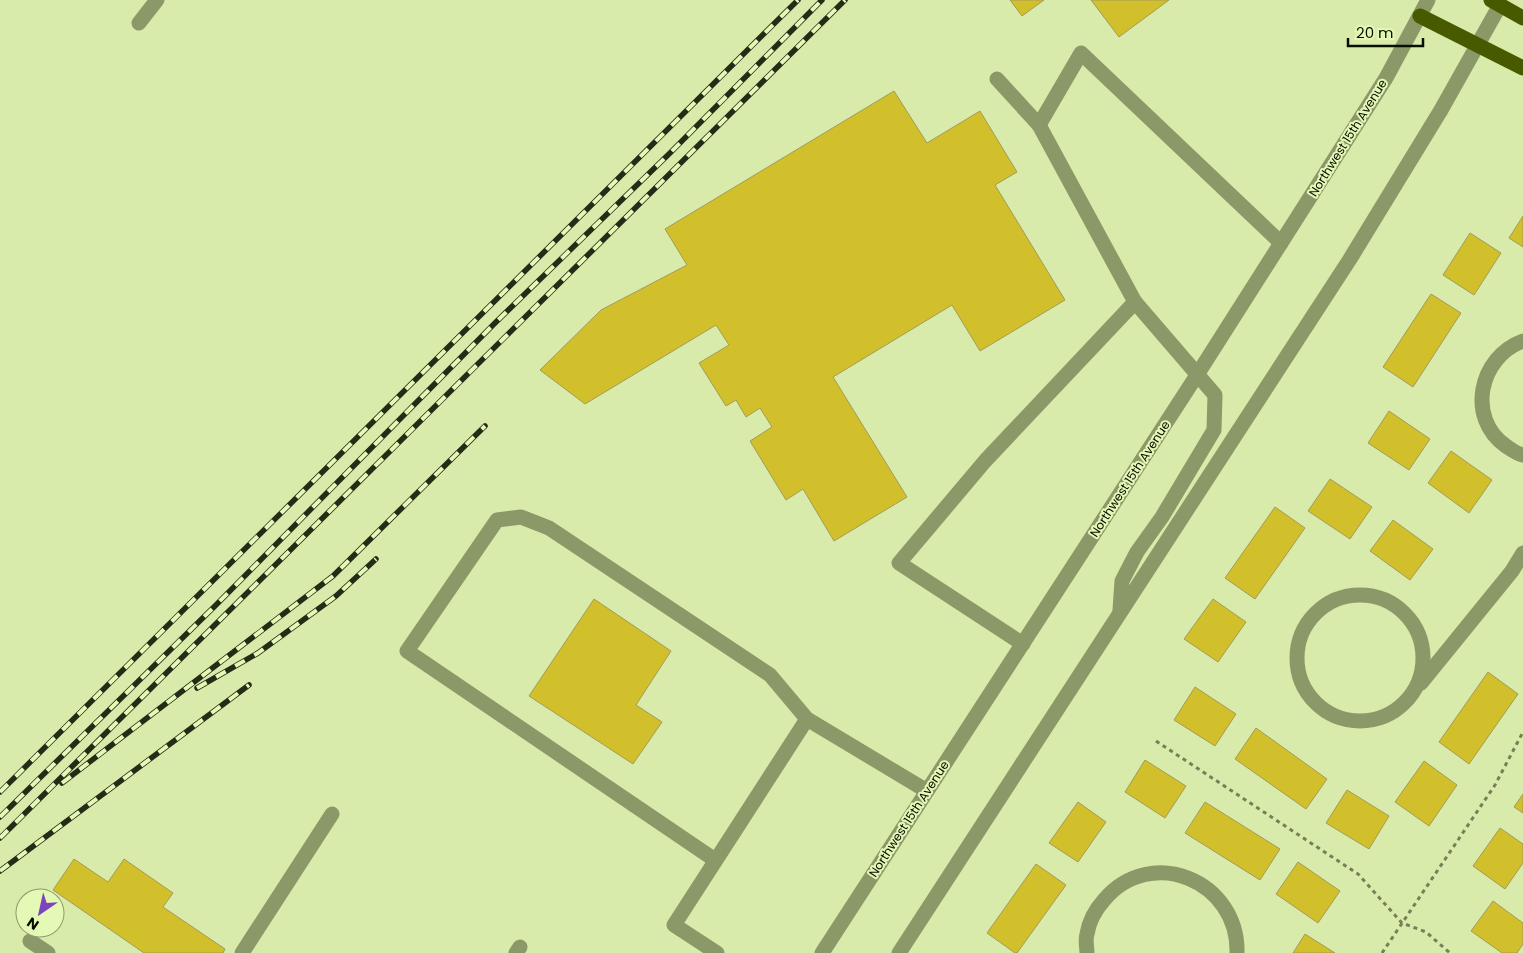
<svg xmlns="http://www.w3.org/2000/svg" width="1523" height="953" font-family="Poppins,sans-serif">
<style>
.building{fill:#d1bf2c;stroke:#a39b59}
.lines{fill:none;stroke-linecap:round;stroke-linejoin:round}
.path{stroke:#738058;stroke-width:3;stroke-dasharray:4 4;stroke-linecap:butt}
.minor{stroke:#8b9969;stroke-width:15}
.major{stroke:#485a00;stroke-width:15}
.rail-casing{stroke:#242c17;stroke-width:5.5}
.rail{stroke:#e5f9b7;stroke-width:4;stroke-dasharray:11;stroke-linecap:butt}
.labels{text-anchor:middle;stroke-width:4;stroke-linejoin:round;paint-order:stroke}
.street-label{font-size:12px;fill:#080e00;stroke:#e5f9b7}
</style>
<rect width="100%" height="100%" fill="#d8ebaa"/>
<!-- building -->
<g class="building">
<path d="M1010,0H1044L1022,16Z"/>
<path d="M1091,0H1169L1119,37Z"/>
<path d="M894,91L927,143L980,111L1017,172L995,185L1065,300L980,351L952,305L833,377L907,497L834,541L803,489L786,500L750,441L772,427L760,408L746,417L736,400L726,406L699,363L729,345L716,325L585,404L540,370L601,310L687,265L665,229Z"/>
<path d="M1523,216V247L1509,238Z"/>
<path d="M1470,233L1501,253L1474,295L1443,275Z"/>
<path d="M1431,294L1461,313L1413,387L1383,367Z"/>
<path d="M1389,411L1430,439L1409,470L1368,443Z"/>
<path d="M1451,451L1492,480L1469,513L1428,483Z"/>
<path d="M1330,479L1372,507L1350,539L1308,511Z"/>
<path d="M1275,507L1305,528L1255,599L1225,578Z"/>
<path d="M1393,520L1433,549L1410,580L1370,551Z"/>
<path d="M594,599L671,651L636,705L662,722L633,764L529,696Z"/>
<path d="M1213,599L1246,622L1218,662L1184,639Z"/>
<path d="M1488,672L1518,694L1469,764L1439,742Z"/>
<path d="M1195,687L1236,714L1215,746L1174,720Z"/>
<path d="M1256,728L1327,779L1306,809L1235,759Z"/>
<path d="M1145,760L1186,786L1165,818L1125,792Z"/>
<path d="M1424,761L1457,785L1429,826L1395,802Z"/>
<path d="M1347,790L1389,816L1369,849L1326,823Z"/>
<path d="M1523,794V813L1514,807Z"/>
<path d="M1078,802L1106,822L1078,862L1049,843Z"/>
<path d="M1205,802L1280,849L1260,880L1185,833Z"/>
<path d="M1500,828L1523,844V863L1505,889L1473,866Z"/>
<path d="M74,859L108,882L124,859L173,893L163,907L225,949L223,953H144L53,890Z"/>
<path d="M1298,862L1340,891L1318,923L1276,894Z"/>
<path d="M1036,864L1066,885L1017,953H1015L987,933Z"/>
<path d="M1493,901L1523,923V944L1517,953H1502L1471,931Z"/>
<path d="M1305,934L1335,953H1293Z"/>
</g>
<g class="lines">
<!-- path -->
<g class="path">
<path d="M1156,741L1358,874L1402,923L1426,932L1450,953"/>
<path d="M1382,953L1495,785L1523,732"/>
</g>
<!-- minor -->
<g class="minor">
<path d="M139,23L157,0"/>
<path d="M997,79L1039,125L1135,302L1215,395L1214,430L1162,517L1137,552L1122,581L1120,610"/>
<path d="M1039,125L1081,53L1281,243"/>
<path d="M1523,341C1479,357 1466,418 1506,446C1512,450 1517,454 1523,455"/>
<circle cx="1360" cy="658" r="63"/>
<path d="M1023,644L899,563L985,461L1135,302"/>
<path d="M1421,683L1512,571L1523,553"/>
<path d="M715,860L407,651L497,520L521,517L549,528L770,675L807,719L927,791"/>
<path d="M30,941L48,953"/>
<path d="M242,953L332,814"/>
<path d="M516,953L520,947"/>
<path d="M717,953L674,925L807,719"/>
<path d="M822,953L1197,375L1386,78L1428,0"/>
<path d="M899,953L1350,259L1441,110L1500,5"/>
<path d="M1087,953C1087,947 1085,940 1087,934C1089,921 1096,909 1104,900C1151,844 1239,881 1237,953"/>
</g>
<!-- major -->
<g class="major">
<path d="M1491,0L1523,18"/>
<path d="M1420,16L1523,68"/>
</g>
<!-- rail casing -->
<g class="rail-casing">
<g id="rail">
<path d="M197,688L258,653L336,596L376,559"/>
<path d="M62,783L333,576L485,426"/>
<path d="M0,792L798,0"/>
<path d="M0,817L216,605L495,323L669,154L822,0"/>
<path d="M0,838L845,0"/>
<path d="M0,871L249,685"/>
</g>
</g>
<!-- rail -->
<use href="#rail" class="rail"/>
</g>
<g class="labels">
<!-- street labels -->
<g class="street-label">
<text transform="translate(1348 138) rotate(-58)" y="4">Northwest 15th Avenue</text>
<text transform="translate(1130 479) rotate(-57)" y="4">Northwest 15th Avenue</text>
<text transform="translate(909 819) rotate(-57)" y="4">Northwest 15th Avenue</text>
</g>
</g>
<!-- north arrow -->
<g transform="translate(40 913) rotate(214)"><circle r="24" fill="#e5f9b7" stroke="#8d9b6e"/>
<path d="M0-4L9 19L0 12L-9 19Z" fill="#7c45bc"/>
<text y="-8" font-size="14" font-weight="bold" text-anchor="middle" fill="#080e00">N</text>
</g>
<!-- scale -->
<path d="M1348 38v8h75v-8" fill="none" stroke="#080e00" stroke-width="2.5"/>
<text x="1356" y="38" font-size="15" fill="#080e00" stroke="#e5f9b7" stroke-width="4" paint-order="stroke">20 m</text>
</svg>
